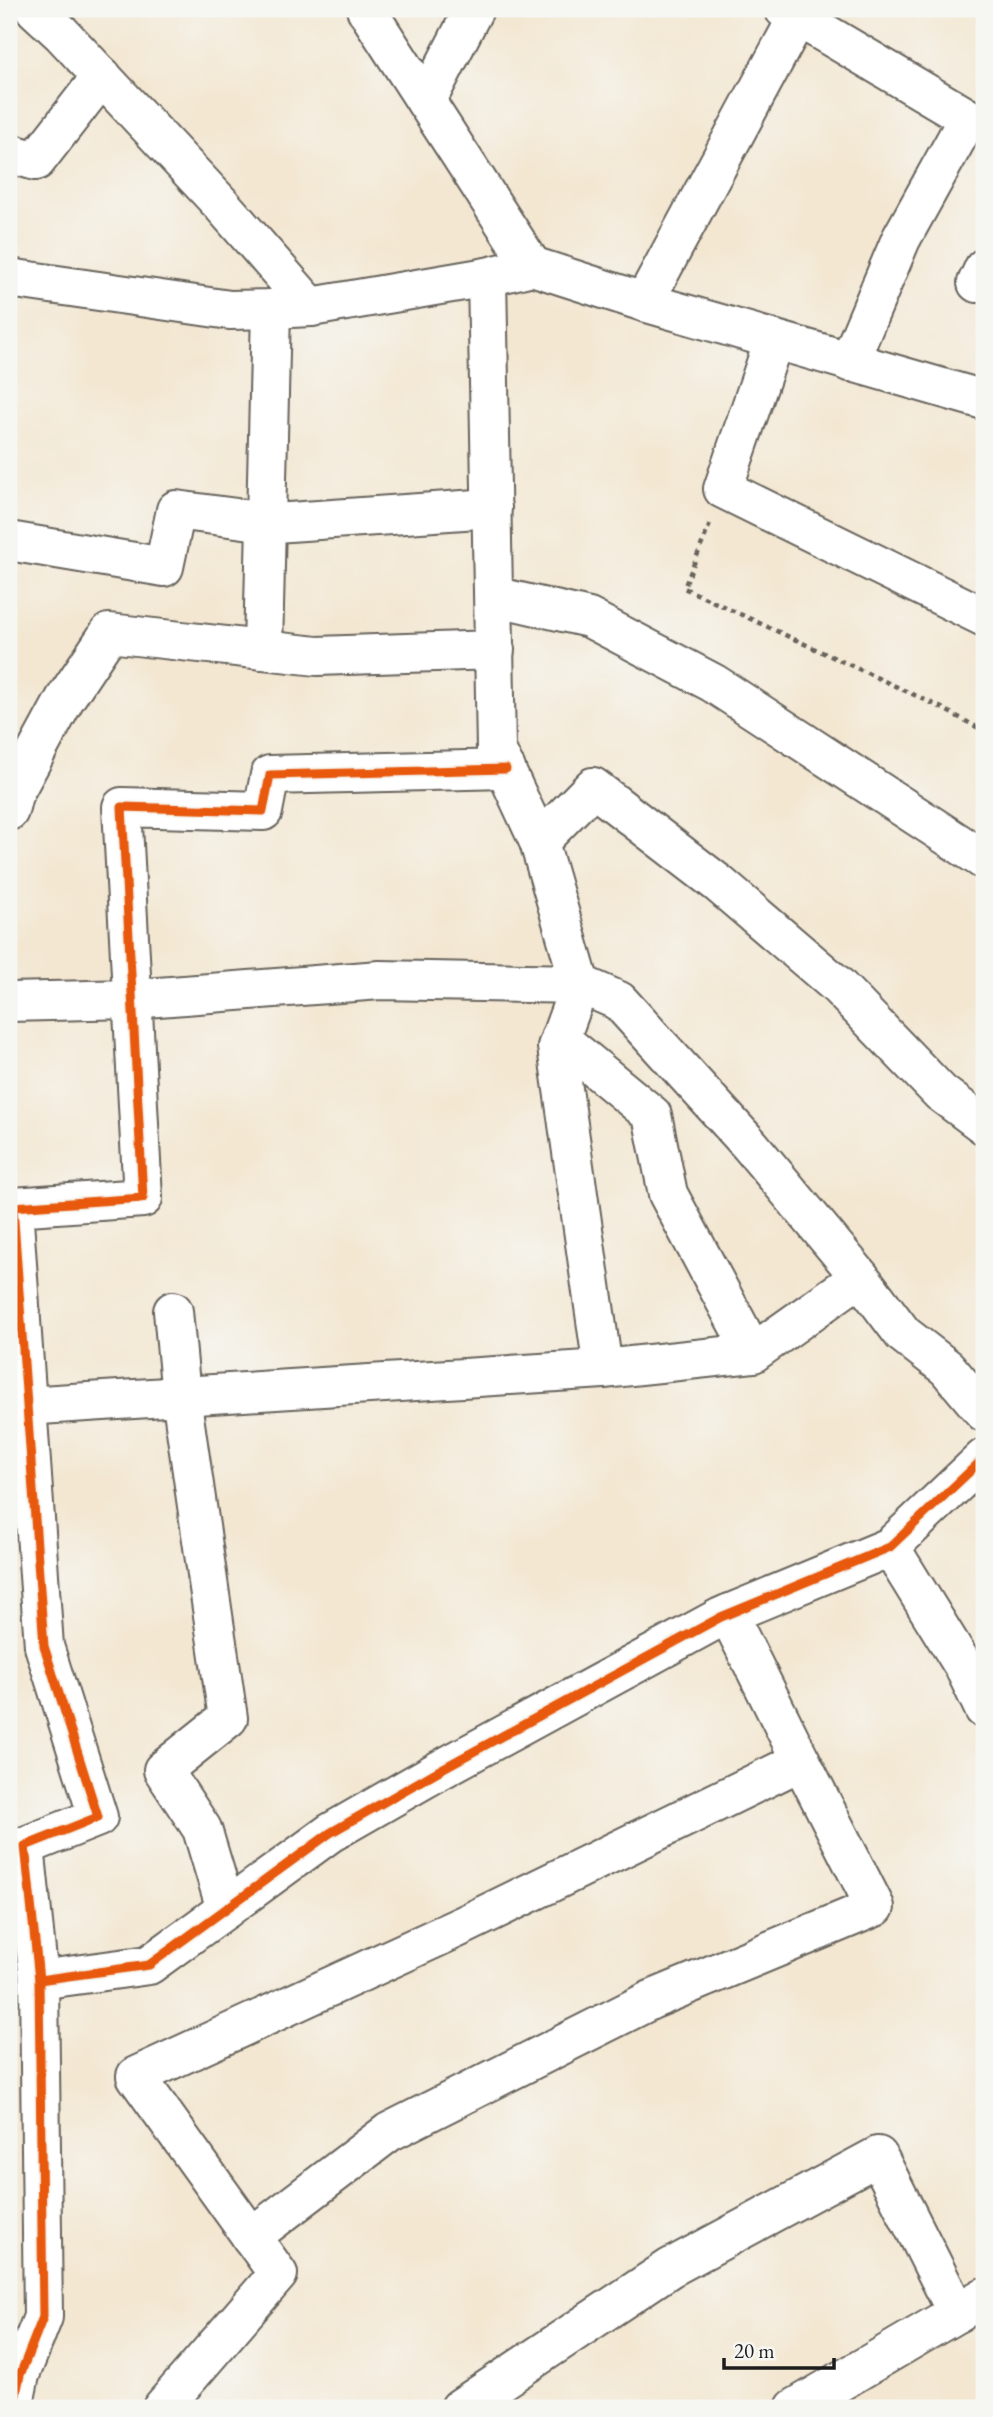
<svg xmlns="http://www.w3.org/2000/svg" width="993" height="2417" font-family="'EB Garamond',serif">
<style>
.lines{fill:none;stroke-linecap:round;stroke-linejoin:round}
.street-casing{stroke:#67635c;stroke-width:42}
.path{stroke:#67635c;stroke-width:4.5;stroke-dasharray:5 5;stroke-linecap:butt}
.street{stroke:#fff;stroke-width:38}
.cycleway-casing{stroke:#f6f6f2;stroke-width:13}
.cycleway{stroke:#e8590c;stroke-width:9}
</style>
<rect width="100%" height="100%" fill="#f6f6f2"/>
<filter id="ink" filterUnits="userSpaceOnUse"><feTurbulence type="fractalNoise" baseFrequency=".0143" numOctaves="2"/><feDisplacementMap in="SourceGraphic" scale="14" xChannelSelector="R" yChannelSelector="G"/><feConvolveMatrix kernelMatrix="1 2 1 2 8 2 1 2 1" color-interpolation-filters="sRGB"/></filter>
<filter id="wash" filterUnits="userSpaceOnUse"><feTurbulence type="fractalNoise" baseFrequency=".00686" numOctaves="4" result="noise"/><feDisplacementMap in="SourceGraphic" scale="28" xChannelSelector="R" yChannelSelector="G"/><feGaussianBlur stdDeviation="1.57" result="paint"/><feColorMatrix in="noise" values="0 0 0 0 0 0 0 0 0 0 0 0 0 0 0 0 0 1.4 0 .05"/><feComposite in="paint" operator="in"/></filter>
<g filter="url(#wash)">
<rect width="100%" height="100%" fill="#f3e7d2"/>
</g>
<g filter="url(#ink)">
<g class="lines">
<!-- street casing -->
<g class="street-casing">
<g id="street">
<path d="M35,9L61,33L221,204L311,307"/>
<path d="M366,9L532,266"/>
<path d="M784,9L968,118L901,239L849,362"/>
<path d="M426,102L474,9"/>
<path d="M9,153L36,161L102,76"/>
<path d="M487,277L496,749L539,842L580,984L557,1047L603,1369"/>
<path d="M9,278L230,310L271,309L311,307L487,277L532,266L644,302L984,400"/>
<path d="M977,283L984,268"/>
<path d="M644,302L802,9"/>
<path d="M774,340L723,489L984,617"/>
<path d="M9,541L164,567L176,510L275,523L492,508"/>
<path d="M494,596L589,618L713,683L984,860"/>
<path d="M263,650L271,309"/>
<path d="M9,811L13,795L65,699L109,633L317,656L495,650"/>
<path d="M539,842L593,787L719,884L837,985L941,1093L984,1125"/>
<path d="M9,1002L132,999L380,980L580,984L619,1001L750,1145L860,1277L903,1334L947,1368L984,1412"/>
<path d="M560,1039L652,1115L668,1194L753,1353"/>
<path d="M173,1311L181,1396L228,1718L163,1770L202,1829L226,1909"/>
<path d="M9,1407L603,1369L753,1353L860,1277"/>
<path d="M890,1547L964,1667L984,1709"/>
<path d="M39,1980L25,1846L98,1817L44,1646L13,1207L143,1198L122,807L263,811L270,775L506,769"/>
<path d="M251,2237L389,2132L651,2000L875,1907L801,1761"/>
<path d="M13,2408L20,2375L43,2317L39,1980L149,1965L330,1833L438,1771L721,1617L890,1547L984,1458"/>
<path d="M162,2408L278,2274L136,2076L466,1924L801,1761L728,1614"/>
<path d="M460,2408L670,2268L878,2156L957,2313"/>
<path d="M795,2408L984,2297"/>
</g>
</g>
<!-- path -->
<path class="path" d="M710,524L684,588L938,706L984,731"/>
<!-- street -->
<use href="#street" class="street"/>
<!-- cycleway casing -->
<g class="cycleway-casing">
<g id="cycleway">
<path d="M39,1980L25,1846L98,1817L44,1646L13,1207L143,1198L122,807L263,811L270,775L506,769"/>
<path d="M13,2408L20,2375L43,2317L39,1980L149,1965L330,1833L438,1771L721,1617L890,1547L984,1458"/>
</g>
</g>
<!-- cycleway -->
<use href="#cycleway" class="cycleway"/>
</g>
</g>
<!-- margin -->
<rect width="993" height="2417" fill="none" stroke="#f6f6f2" stroke-width="35"/>
<!-- scale -->
<path d="M724 2358v10h110v-10" fill="none" stroke="#1c1c1c" stroke-width="3.5"/>
<text x="734" y="2358" font-size="21" fill="#1c1c1c" stroke="#f6f6f2" stroke-width="5" paint-order="stroke">20 m</text>
</svg>
